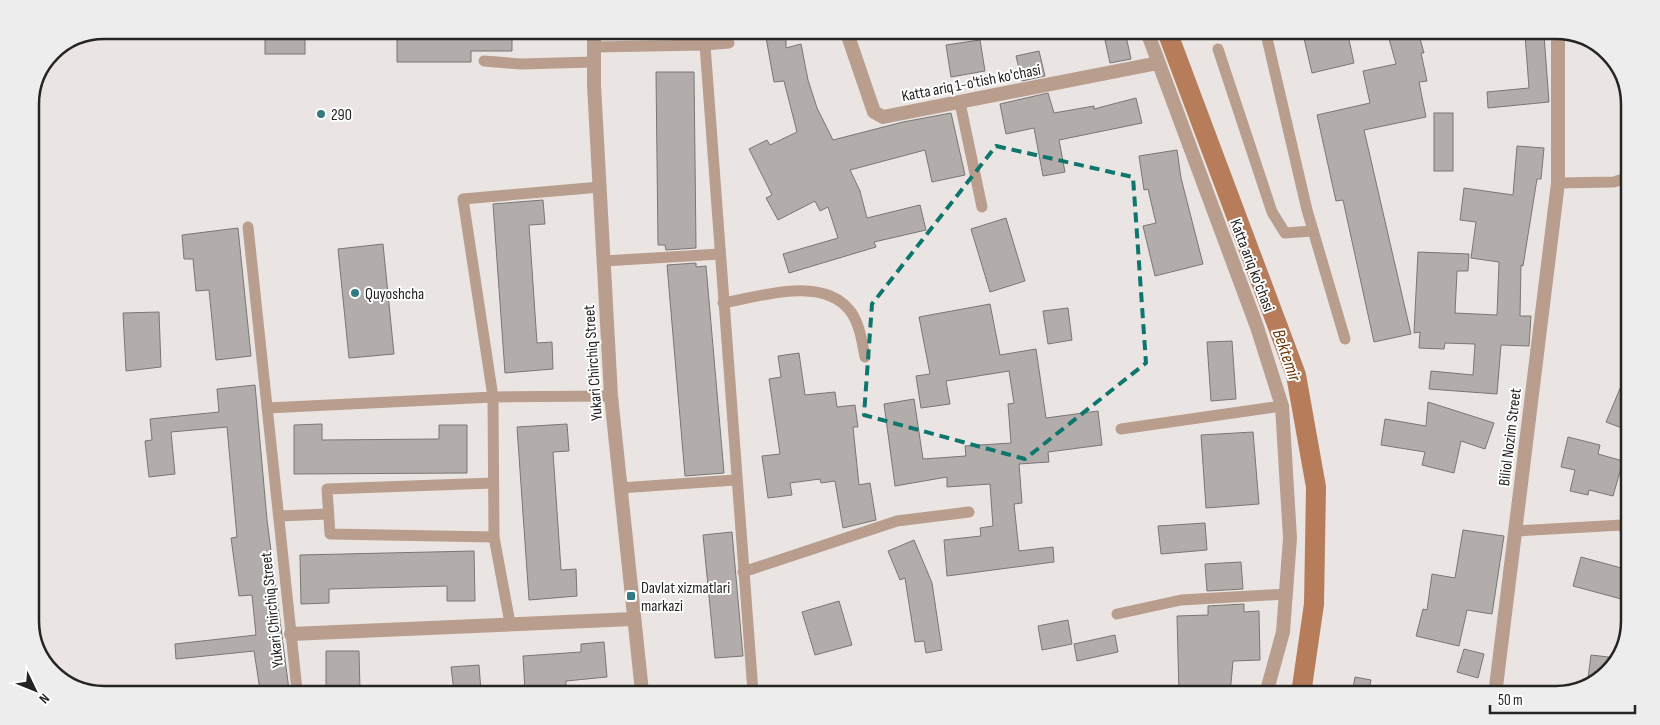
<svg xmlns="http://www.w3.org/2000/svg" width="1660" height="725" font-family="'Sofia Sans Condensed',sans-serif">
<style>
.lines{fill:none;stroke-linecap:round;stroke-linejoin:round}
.canal{stroke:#b77d5a;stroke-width:20}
.building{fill:#b2adab;stroke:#7a7673}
.service{stroke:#b99e8e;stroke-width:11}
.minor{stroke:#b99e8e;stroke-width:14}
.tertiary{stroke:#b99e8e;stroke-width:14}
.marked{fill:none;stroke:#0f766e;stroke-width:4;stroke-dasharray:10 6;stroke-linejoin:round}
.poi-dot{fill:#327b81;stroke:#fff;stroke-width:2}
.labels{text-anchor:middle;stroke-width:4;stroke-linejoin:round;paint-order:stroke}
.street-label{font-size:16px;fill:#262423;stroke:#fff}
.poi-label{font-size:16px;fill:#262423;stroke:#fff;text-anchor:start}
.water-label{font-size:18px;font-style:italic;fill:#6d360b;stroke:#fff}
.rim{fill:none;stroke:#262423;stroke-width:2.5}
</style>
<rect width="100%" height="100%" fill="#eae5e3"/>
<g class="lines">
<!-- canal -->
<path class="canal" d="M1168,34L1296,375L1316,487L1314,604L1301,694"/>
</g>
<!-- building -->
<g class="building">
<rect x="265" y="31" width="40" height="23"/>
<path d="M397,31L512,32V51H471V62H397Z"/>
<path d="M765,32L786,33V48L801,44L808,80L817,108L833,140L903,122L951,113L965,175L932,182L925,150L850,170L860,191L867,218L920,205L926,230L874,242L876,247L789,273L783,254L838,238L828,207L820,211L815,201L778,220L766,198L772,195L749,149L767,140L770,145L797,132L784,81L774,82Z"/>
<path d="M1303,34L1348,35L1354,63L1312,73Z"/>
<path d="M1388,35H1419L1424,53H1421L1427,81L1419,82L1426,117L1364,130L1411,334L1374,342L1343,200L1336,201L1317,115L1370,103L1363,71L1396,64Z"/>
<path d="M1525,35H1544L1549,102L1488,108L1487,92L1529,88Z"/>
<path d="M1126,36L1131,59L1110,63L1105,40Z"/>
<path d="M980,40L985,71L951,77L946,45Z"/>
<path d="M1039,51L1045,76L1022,81L1016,56Z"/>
<path d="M656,72H694L696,248L666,250L665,245H658Z"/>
<path d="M1048,93L1054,113L1094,106V109L1136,98L1142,123L1059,140L1065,172L1043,176L1034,128L1006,134L1000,104Z"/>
<rect x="1434" y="113" width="19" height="58"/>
<path d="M1517,146L1544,148L1541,179H1537L1523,266L1521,265L1520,316H1531L1529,346L1501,345L1497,394L1429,389L1431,371L1473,375L1475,344L1445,343L1444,349L1419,348L1420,332L1414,333L1418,252L1469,254L1468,271H1457L1455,313L1497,315L1499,262L1471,258L1476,222L1460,220L1464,188L1513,195Z"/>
<path d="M1177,150L1181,178L1203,264L1155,276L1143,226L1156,223L1148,189L1144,190L1139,156Z"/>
<path d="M543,200L545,224L529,225L537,343L552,342L553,369L505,373L493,204Z"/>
<path d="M1006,218L1025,281L990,292L971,229Z"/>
<path d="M238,228L251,356L216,360L209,290L196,291L193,259H184L182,235Z"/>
<path d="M383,244L394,354L349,358L338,249Z"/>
<path d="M696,263V267L706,266L724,473L685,476L667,265Z"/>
<path d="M990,304L1000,355L1036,349L1046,418L1098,411L1102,445L1048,452L1049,462L1019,464L1022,503L1014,504L1019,551L1053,547L1054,562L947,576L944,540L981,536L980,528L993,526L990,484L947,487V477L895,486L884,404L914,399L923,459L966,456L965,446L1011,443L1008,404L1014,403L1009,371L946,381L950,404L921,408L916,376L930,374L919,317Z"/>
<path d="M1068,308L1072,340L1048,344L1043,311Z"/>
<path d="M159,312L161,367L126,371L123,313Z"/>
<path d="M1232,341L1236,399L1211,401L1207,342Z"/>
<path d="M799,353L805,395L835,392L837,407L855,405L858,427H853L859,485L870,483L876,520L843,528L835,481L821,483L820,479L790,483L792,495L768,498L762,456L780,454L769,379L781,377L778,356Z"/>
<path d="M1627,372V430L1606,422Z"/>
<path d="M255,385L267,520L289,690H260L254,651L176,659L175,644L256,635L252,595L239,596L231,538L237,537L227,427L171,432L175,474L149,477L145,441L152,440L150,419L219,412L217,389Z"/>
<path d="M1428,402L1494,423L1485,449L1461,441L1454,473L1422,465L1425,452L1381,445L1385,419L1426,426Z"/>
<path d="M322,424V440L439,439V425H467V473L294,474V425Z"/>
<path d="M567,424L569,451L553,452L561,570L576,569L577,596L529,600L517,427Z"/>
<path d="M1253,432L1259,504L1206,508L1201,435Z"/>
<path d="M1568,437L1600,445L1598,454L1623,461L1613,496L1589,490L1588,495L1570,491L1575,470L1561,467Z"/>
<path d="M1205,523L1207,550L1161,554L1158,526Z"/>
<path d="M1463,530L1504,536L1492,614L1467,610L1459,646L1416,636L1423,609L1427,610L1432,574L1455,578Z"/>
<path d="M732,532L743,656L715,658L703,535Z"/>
<path d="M914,540L932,583L942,650L926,653L924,641L915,642L905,578L900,580L888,551Z"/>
<path d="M474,551L475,601H447V586L329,589V603L301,604L300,555Z"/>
<path d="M1581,557L1625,569V600L1573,586Z"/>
<path d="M1241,562L1243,589L1207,591L1205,564Z"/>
<path d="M839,601L852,645L815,655L802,612Z"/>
<path d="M1244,604V612L1259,611L1260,660L1233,661L1230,694H1179L1177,616L1208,615V606Z"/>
<path d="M1068,620L1072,644L1042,650L1038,626Z"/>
<path d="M1115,635L1118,652L1077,661L1074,644Z"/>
<path d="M604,642L607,677L566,681V691H525L523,656L581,652V644Z"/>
<path d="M1464,649L1484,654L1478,678L1457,672Z"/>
<path d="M326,651H359L360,691L326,690Z"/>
<path d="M1591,655L1617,658L1598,682L1587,686Z"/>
<path d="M479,665L481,691H454L451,667Z"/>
<path d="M1355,677L1371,680L1368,694H1352Z"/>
</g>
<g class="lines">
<!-- service -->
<g class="service">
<path d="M1266,34L1307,210L1345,339"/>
<path d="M705,45L729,43"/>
<path d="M594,47L705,45L753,692"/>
<path d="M1218,49L1272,212L1285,233L1313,231"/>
<path d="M484,61L521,64L594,62"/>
<path d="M960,103L982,207"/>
<path d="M1558,183L1614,182L1629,177"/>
<path d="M248,227L297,690"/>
<path d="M604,261L720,254"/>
<path d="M723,303C761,296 824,275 851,312C860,325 862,342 865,357"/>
<path d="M267,408L493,397L463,199L600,187"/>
<path d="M1121,429L1282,406"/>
<path d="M493,483L327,489L330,534L494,537"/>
<path d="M620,488L735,480"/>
<path d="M279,516L328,514"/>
<path d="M1515,531L1622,525L1626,532"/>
<path d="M743,572L897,521L969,512"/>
<path d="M1117,614L1181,600L1286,594"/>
<path d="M510,623L494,537L493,397L611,396"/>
</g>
<!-- minor -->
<g class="minor">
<path d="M847,33L874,112L883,117L1158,63"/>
<path d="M1148,34L1257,327L1282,406L1290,538L1283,632L1266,694"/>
<path d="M291,634L633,619"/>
<path d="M1495,695L1558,183V35"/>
</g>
<!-- tertiary -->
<path class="tertiary" d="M594,32V85L611,396L642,692"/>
</g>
<!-- marked area -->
<path class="marked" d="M996,146L1133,177L1146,363L1025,459L864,415L872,304Z"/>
<!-- markers -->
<g class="poi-dot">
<circle cx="321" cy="114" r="5"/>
<circle cx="355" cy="293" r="5"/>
<rect x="626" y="591" width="10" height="10" rx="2.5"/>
</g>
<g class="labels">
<!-- street labels -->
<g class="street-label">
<text transform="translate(971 82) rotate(-11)" y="6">Katta ariq 1-o'tish ko'chasi</text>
<text transform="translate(1253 265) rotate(69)" y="6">Katta ariq ko'chasi</text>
<text transform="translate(592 363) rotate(-94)" y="6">Yukari Chirchiq Street</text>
<text transform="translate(1509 437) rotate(-83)" y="6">Biliol Nozim Street</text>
<text transform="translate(271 610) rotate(-96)" y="6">Yukari Chirchiq Street</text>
</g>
<!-- poi labels -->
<g class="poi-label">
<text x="331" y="120">290</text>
<text x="365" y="299">Quyoshcha</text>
<text x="641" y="593">Davlat xizmatlari<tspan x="641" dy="18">markazi</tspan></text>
</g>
<!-- water labels -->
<g class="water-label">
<text transform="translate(1287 355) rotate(71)" y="6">Bektemir</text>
</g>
</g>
<!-- crop -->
<path d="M0 0H1660V725H0ZM104 39H1556A65 65 0 0 1 1621 104V621A65 65 0 0 1 1556 686H104A65 65 0 0 1 39 621V104A65 65 0 0 1 104 39Z" fill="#eeeded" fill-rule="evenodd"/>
<path class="rim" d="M104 39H1556A65 65 0 0 1 1621 104V621A65 65 0 0 1 1556 686H104A65 65 0 0 1 39 621V104A65 65 0 0 1 104 39Z"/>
<!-- north arrow -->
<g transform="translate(35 690) rotate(133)" stroke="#ffffff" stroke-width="4" paint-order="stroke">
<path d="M0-4L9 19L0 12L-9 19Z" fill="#262423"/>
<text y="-8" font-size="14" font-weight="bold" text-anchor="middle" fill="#262423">N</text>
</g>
<!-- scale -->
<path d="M1490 705v8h145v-8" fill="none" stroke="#262423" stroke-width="2.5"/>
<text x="1498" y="705" font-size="15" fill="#262423" stroke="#ffffff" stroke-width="4" paint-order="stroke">50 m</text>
</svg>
